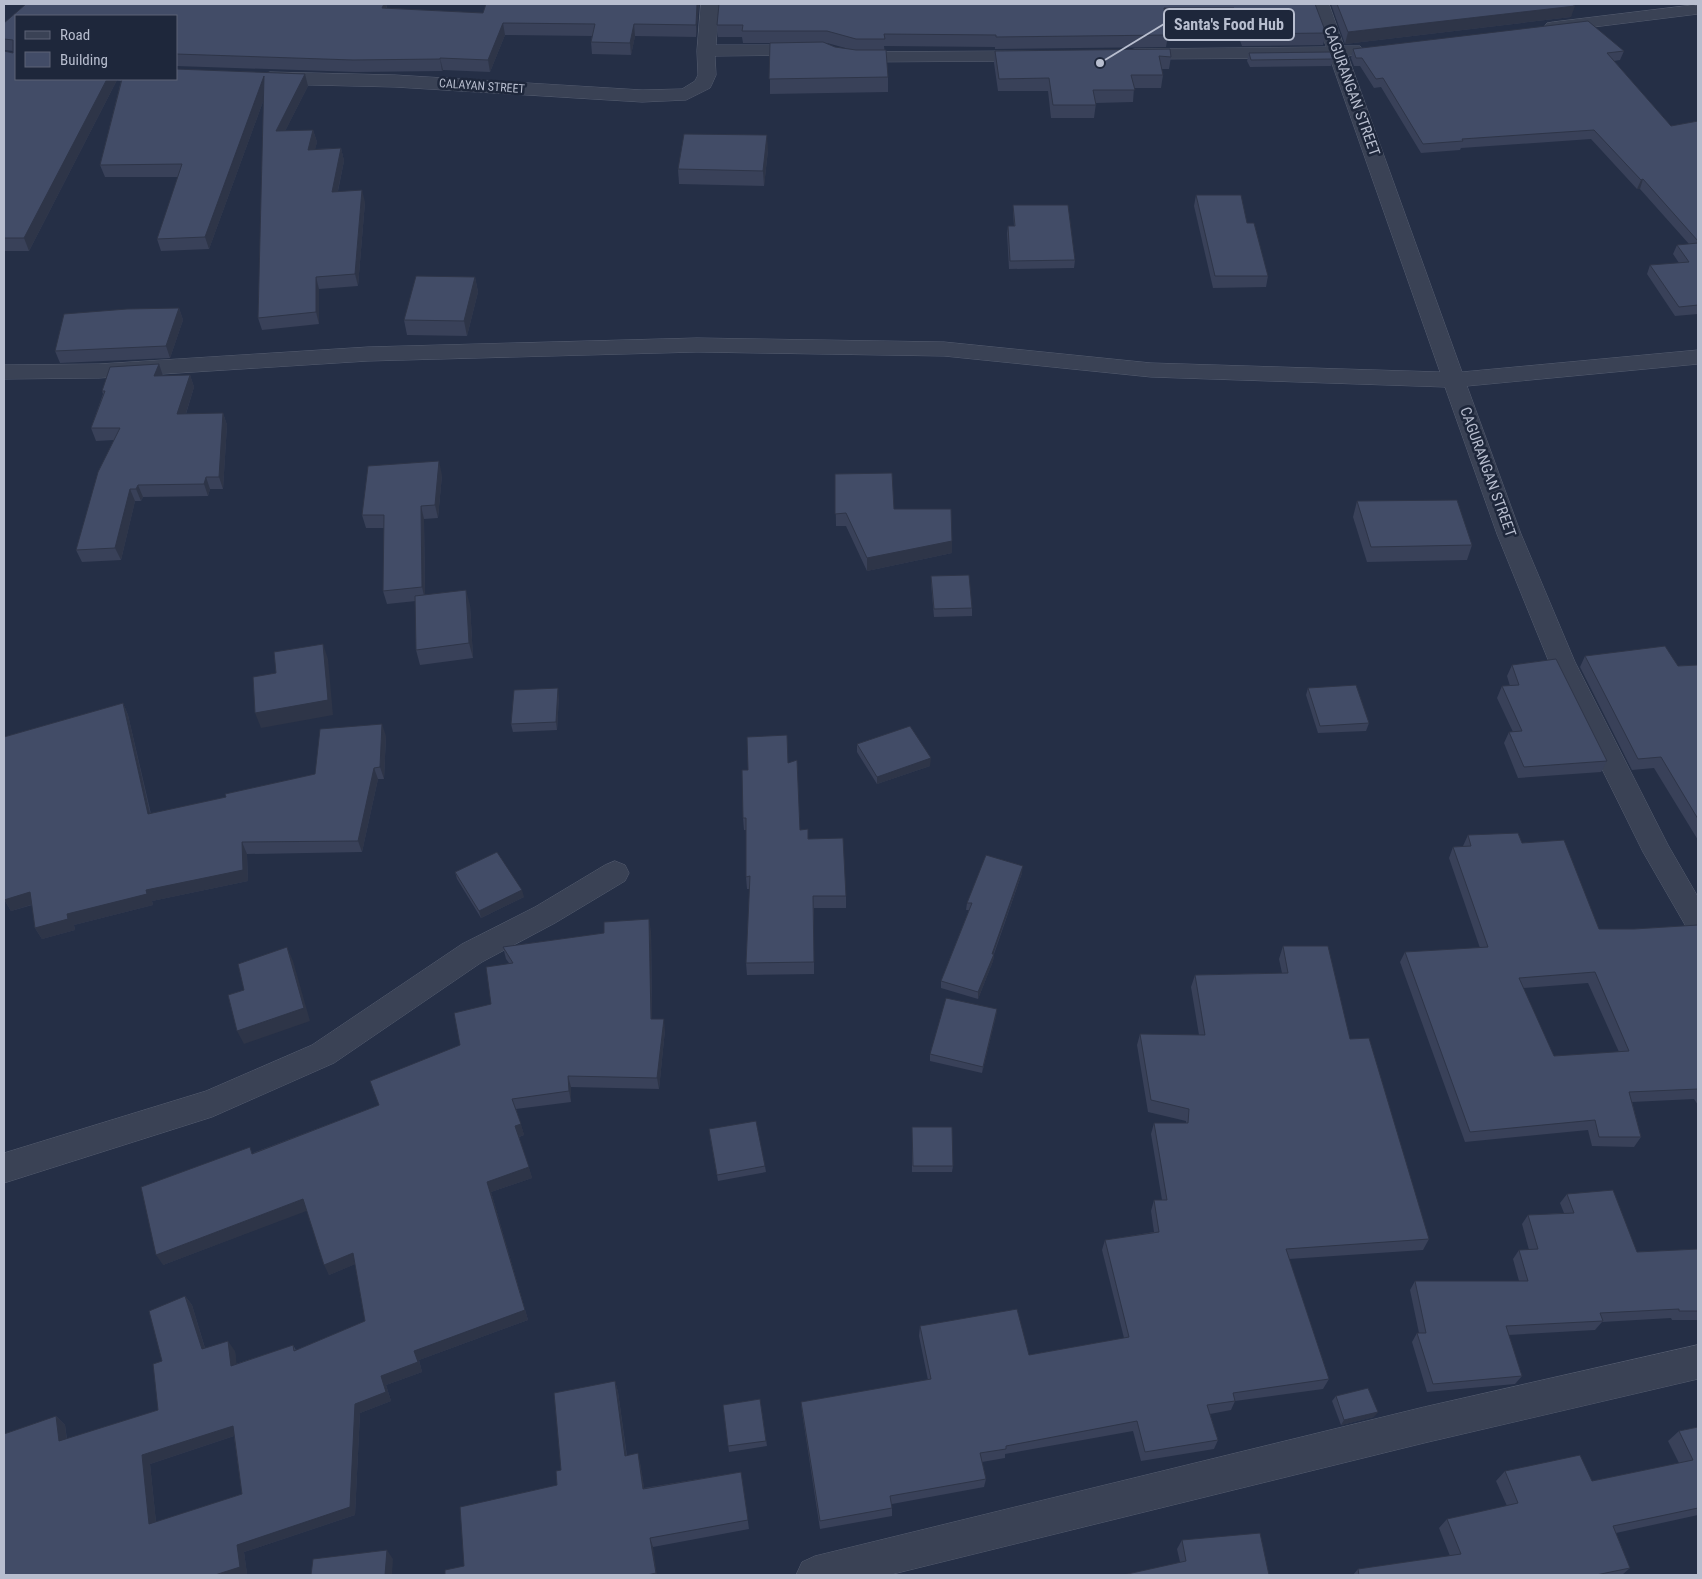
<svg xmlns="http://www.w3.org/2000/svg" width="1702" height="1579" font-family="'Roboto Condensed',sans-serif">
<style>
.lines{fill:none;stroke-linecap:round;stroke-linejoin:round}
.street-casing{stroke:#555d70;stroke-width:1}
.street{fill:#3a4255;fill-rule:evenodd}
.wall{fill:#394159;fill-rule:evenodd}
.shaded-wall{fill:#2e3548}
.building{fill:#424c67;stroke:#2e3548;fill-rule:evenodd}
.labels{text-anchor:middle;stroke-width:5;stroke-linejoin:round;paint-order:stroke}
.far-street-label{font-size:12px;fill:#b8becf;stroke:#1e273b}
.street-label{font-size:15px;fill:#b8becf;stroke:#1e273b}
.leader{fill:none;stroke:#b8becf;stroke-width:2}
.callout-dot{fill:#b8becf;stroke:#1e273b;stroke-width:2}
.callout{fill:#1e273b;stroke:#b8becf;stroke-width:2}
.callout-label{font-size:16px;text-anchor:middle;font-weight:bold;fill:#b8becf}
</style>
<rect width="100%" height="100%" fill="#252f46"/>
<g class="lines">
<!-- street casing -->
<g class="street-casing">
<g id="street">
<path d="M701,4H719L716,45H806L812,46L815,50L812,54L806,55L715,56L716,75L712,84L710,88L686,100L642,102L395,87L270,84L263,82L261,78L263,74L270,72L395,75L642,90L682,89L695,81L698,75L697,51Z"/>
<path d="M1311,4H1329L1344,46H1360L1363,50L1360,54L1348,56L1462,372L1698,350V364L1467,386L1521,534L1575,662L1668,845L1698,897V934L1688,930L1643,852L1549,662L1497,534L1445,387L1151,377L944,356L697,352L368,361L99,378L4,379V365L99,364L368,347L697,338L944,342L1151,363L1440,372L1330,58L1135,59L1129,58L1126,54L1129,50L1135,49L1326,47Z"/>
<path d="M1693,5L1698,6V14L1553,32L1547,31L1544,27L1547,23L1553,22Z"/>
<path d="M1032,51L1038,52L1041,56L1038,60L1032,61L850,62L844,61L841,57L844,53L850,52Z"/>
<path d="M615,861L625,865L629,873L625,881L555,923L482,962L334,1063L212,1117L4,1183V1153L206,1091L312,1045L462,944L535,907L605,865Z"/>
<path d="M1698,1345V1379L1424,1443L889,1575H796L802,1562L815,1556L1424,1407Z"/>
</g>
</g>
<!-- street -->
<use href="#street" class="street"/>
</g>
<!-- wall -->
<g class="wall">
<path d="M26,4H386L387,8L483,13L486,4H699L696,37L635,36L631,55L592,54L591,42L592,36L505,35L490,72L443,70L442,71L356,72L176,66V16L16,79H176L308,86L285,131L313,130L317,142L315,149L341,148L344,161L338,191L365,202L358,286L319,289V324L262,330L258,318L264,99L209,249L161,251L157,239L178,177H105L100,165L121,81L117,80L29,251H4V51L13,53V51L4,50V23Z"/>
<path d="M719,4H1315L1326,33L1323,45L1242,46L1232,19L1165,20L1168,35L1166,47L995,49V47L884,46L888,77V92L770,94V43H743L742,37H718L717,25ZM826,43H827L849,49L835,47Z"/>
<path d="M1331,4H1572L1571,17L1345,44Z"/>
<path d="M1353,49L1624,51L1620,60L1614,61L1671,126L1698,121V314L1675,316L1647,274L1650,265L1679,263L1673,254L1677,245L1689,244L1640,189H1637L1591,139L1461,148L1460,150L1421,153L1381,87L1374,88L1360,66H1354L1351,58Z"/>
<path d="M995,51L1171,57L1169,69H1161L1163,75L1161,88H1134L1133,102L1096,103L1094,118H1051L1048,91H998L994,63Z"/>
<path d="M1249,53L1333,59L1331,66L1250,67L1247,61Z"/>
<path d="M768,150L764,186L679,184L678,169Z"/>
<path d="M1196,195L1247,223L1268,276L1266,287L1213,288L1194,206Z"/>
<path d="M1013,205L1075,260L1074,268L1009,269L1007,233L1008,226H1014L1013,212Z"/>
<path d="M475,277L478,292L467,336L407,335L404,320Z"/>
<path d="M179,308L183,320L170,358L60,363L55,351Z"/>
<path d="M159,364L163,376L190,375L194,387L186,414L223,413L227,425L223,489H210L208,496L143,497L141,501H135L121,560L82,562L76,550L114,440L96,441L91,428L103,394L102,391Z"/>
<path d="M835,474L894,509L952,541V553L867,571L846,526H836Z"/>
<path d="M442,475L438,518L424,519L425,595L470,605L473,658L420,665L416,650V601L387,604L383,591L384,528H366L362,515Z"/>
<path d="M1357,501L1472,545L1467,560L1367,562L1353,517Z"/>
<path d="M931,576L972,608V616L934,617L931,583Z"/>
<path d="M1585,656L1678,666L1698,665V840L1654,768L1632,770L1580,667Z"/>
<path d="M1512,665L1607,761L1601,772L1518,778L1504,743L1509,732H1513L1497,698L1502,686H1510L1507,676Z"/>
<path d="M1308,688L1369,723L1366,731L1318,733L1306,695Z"/>
<path d="M559,696L557,730L513,732L511,724Z"/>
<path d="M123,703L128,715L151,814L226,797L315,774L386,736L384,779H378L362,852L247,854L248,881L152,901L153,905L74,925L75,930L42,939L35,928L32,905L11,911L5,901L4,902V737Z"/>
<path d="M857,744L930,766L877,784L857,752Z"/>
<path d="M788,763L800,830L809,839L846,896V908H814V974L747,975L746,963L750,889H747L746,877V830H744L743,818L748,770Z"/>
<path d="M1468,835L1522,843L1599,929H1634L1698,925V1105L1694,1099L1632,1102L1641,1137L1634,1147L1592,1146L1588,1130L1465,1142L1400,962L1405,952L1480,948L1449,858L1453,847L1463,846ZM1588,983L1619,1052L1554,1056L1523,988Z"/>
<path d="M455,872L524,897L481,918L457,879Z"/>
<path d="M1022,873L994,954L993,961L978,999L941,988V981L969,910H966L967,903Z"/>
<path d="M651,931L652,1019L665,1030L659,1089L571,1087V1102L516,1109L524,1135L519,1137L532,1178L491,1192L528,1320L419,1360L422,1372L386,1385L391,1401L360,1413L355,1515L244,1552L247,1574L4,1575L56,1416L65,1425L67,1439L158,1410L162,1361L185,1296L192,1305L205,1348L235,1351L236,1364L293,1345L296,1350L365,1321L355,1264L329,1275L307,1210L163,1265L253,1153L379,1105L460,1045L491,1004L509,963L506,959L503,947ZM234,1436L242,1494L156,1522L150,1464Z"/>
<path d="M1283,946L1350,1039L1429,1239L1423,1250L1289,1259L1329,1379L1323,1389L1235,1401L1231,1410L1210,1414L1218,1440L1214,1449L1141,1461L1133,1431L1005,1454V1458L982,1462L986,1479L984,1487L892,1504V1516L820,1529L802,1412L801,1402L928,1380L919,1336L920,1326L1029,1355L1124,1338L1102,1250L1105,1240L1154,1232L1151,1211L1154,1200H1162L1151,1134L1154,1123H1186V1121L1148,1112L1137,1045L1140,1034L1199,1035L1191,987L1195,975L1282,973L1279,959Z"/>
<path d="M997,1009L996,1016L982,1073L930,1061V1054Z"/>
<path d="M912,1127L953,1166L952,1172H912Z"/>
<path d="M710,1136L765,1166L766,1172L718,1181Z"/>
<path d="M1567,1194L1637,1252L1698,1249V1320H1672L1671,1318L1602,1322L1595,1330L1508,1335L1522,1376L1515,1384L1427,1392L1412,1342L1417,1333H1419L1410,1290L1415,1281H1519L1513,1259L1519,1250H1529L1522,1224L1528,1215L1564,1213L1560,1203Z"/>
<path d="M615,1381L618,1392L627,1456L640,1463L644,1488L741,1472L749,1529L653,1547L557,1485L561,1470Z"/>
<path d="M1336,1396L1374,1417L1341,1425L1332,1401Z"/>
<path d="M760,1399L767,1446L729,1452L723,1405Z"/>
<path d="M1698,1427V1515L1616,1533L1630,1568L1622,1575H1353L1358,1569L1450,1556L1439,1528L1447,1519L1507,1506L1496,1481L1505,1471L1592,1481L1679,1463L1668,1441L1679,1431Z"/>
<path d="M1182,1540L1269,1575L1180,1562L1177,1549Z"/>
</g>
<!-- shaded-wall -->
<g class="shaded-wall">
<path d="M384,4H386L387,11L382,8Z"/>
<path d="M697,4H699L696,37V25Z"/>
<path d="M1575,6L1571,17L1345,44L1348,32Z"/>
<path d="M503,23L505,35L490,72L488,60Z"/>
<path d="M634,24L635,36L631,55L630,43Z"/>
<path d="M440,58L443,70L442,71L440,59Z"/>
<path d="M305,74L308,86L279,143L276,131Z"/>
<path d="M264,76L268,88L209,249L205,237Z"/>
<path d="M107,79H117V80L29,251L24,238Z"/>
<path d="M313,130L317,142L312,162L308,150Z"/>
<path d="M767,135L768,150L764,186L763,171Z"/>
<path d="M341,148L344,161L335,204L332,192Z"/>
<path d="M1643,179L1640,189H1637L1641,180Z"/>
<path d="M362,190L365,202L358,286L355,274Z"/>
<path d="M316,277L319,289V324L316,312Z"/>
<path d="M475,277L478,292L467,336L464,321Z"/>
<path d="M179,308L183,320L170,358L166,346Z"/>
<path d="M159,364L163,376H154Z"/>
<path d="M190,375L194,387L182,426L177,414Z"/>
<path d="M223,413L227,425L223,489L219,477Z"/>
<path d="M439,461L442,475L438,518L435,505Z"/>
<path d="M206,477L210,489L208,496L204,484Z"/>
<path d="M138,485L143,497L141,501L136,489Z"/>
<path d="M130,489L135,501L121,560L115,548Z"/>
<path d="M421,506L424,519L425,600L422,587Z"/>
<path d="M952,541V553L867,571V558Z"/>
<path d="M466,590L470,605L473,658L469,643Z"/>
<path d="M323,644L328,659L333,715L261,728L255,713Z"/>
<path d="M558,688L559,696L557,730L556,722Z"/>
<path d="M123,703L128,715L153,826L148,814Z"/>
<path d="M382,724L386,736L384,779L380,767Z"/>
<path d="M931,758L930,766L877,784V777Z"/>
<path d="M374,768L378,779L362,852L358,841Z"/>
<path d="M242,842L247,854L248,881L152,901L153,905L74,925L75,930L42,939L35,928L67,914L146,890Z"/>
<path d="M1023,866L1022,873L993,955L994,954L993,961L978,999V992Z"/>
<path d="M522,890L524,897L481,918L479,911Z"/>
<path d="M4,891L30,892L37,903L11,911L5,901L4,902Z"/>
<path d="M649,919L651,931L652,1030L651,1019Z"/>
<path d="M287,947L293,961L310,1021L244,1044L237,1031Z"/>
<path d="M997,1009L996,1016L982,1073L983,1067Z"/>
<path d="M664,1019L665,1030L659,1089L657,1078Z"/>
<path d="M568,1076L571,1087V1102L569,1091Z"/>
<path d="M521,1124L524,1135L518,1137L515,1126Z"/>
<path d="M529,1167L532,1178L491,1192L528,1320L419,1360L422,1372L386,1385L391,1401L360,1413L355,1515L244,1552L247,1574L245,1575H215L237,1545L355,1404L381,1376L414,1351L487,1182Z"/>
<path d="M303,1199L309,1210L163,1265L156,1255Z"/>
<path d="M353,1253L358,1263L329,1275L324,1265Z"/>
<path d="M185,1296L192,1305L208,1359L202,1349Z"/>
<path d="M228,1341L235,1351L238,1375L231,1366Z"/>
<path d="M615,1381L618,1392L628,1466L625,1456Z"/>
<path d="M1378,1412L1374,1417L1341,1425L1344,1420Z"/>
<path d="M56,1416L65,1425L68,1450L59,1441Z"/>
<path d="M233,1426L240,1434L150,1464L157,1532L149,1524L142,1455Z"/>
<path d="M638,1453L640,1463L646,1498L643,1489Z"/>
<path d="M650,1538L653,1547L657,1575H647Z"/>
<path d="M387,1550L393,1559L392,1575H385Z"/>
</g>
<!-- building -->
<g class="building">
<path d="M26,4H384L382,8L483,13L486,4H697L696,25L634,24L630,43L591,42L595,24L503,23L488,60L440,58V59L353,60L176,54V16H16V79H107L24,238H4V51L13,53V40L4,39V23Z"/>
<path d="M719,4H1315L1326,33L1244,34L1234,8H1164L1168,35L996,37V35L884,34L885,39H856L827,31H742L743,25H717Z"/>
<path d="M1337,4H1572L1575,6L1348,32Z"/>
<path d="M1588,21L1624,51L1607,53L1671,126L1698,121V241L1643,179L1641,180L1594,130L1462,139L1463,141L1423,144L1383,78L1376,79L1362,58H1356L1353,49Z"/>
<path d="M823,42L835,47L856,50H886L888,77L769,79L770,43Z"/>
<path d="M1170,49L1171,57L1159,56L1163,75H1131L1135,90H1093L1096,105H1053L1049,78L999,79L995,51Z"/>
<path d="M1330,52L1333,59L1251,60L1249,53Z"/>
<path d="M176,69L305,74L276,131L313,130L308,150L341,148L332,192L362,190L355,274L316,277V312L258,318L264,76L205,237L157,239L182,164L100,165L122,79H176Z"/>
<path d="M684,134L767,135L763,171L678,169Z"/>
<path d="M1196,195H1241L1247,223H1254L1268,276H1215Z"/>
<path d="M1013,205H1068L1075,260L1010,261L1008,226H1015Z"/>
<path d="M1698,243V305L1679,307L1650,265L1689,262L1677,245Z"/>
<path d="M416,276L475,277L464,321L404,320Z"/>
<path d="M179,308L166,346L55,351L64,314L127,309Z"/>
<path d="M159,364L154,376L190,375L177,414L223,413L219,477H206L204,484L138,485L136,489H130L115,548L76,550L98,472L120,428H91L105,391H102L110,367Z"/>
<path d="M439,461L435,505L421,506L422,587L383,591L384,515H362L368,466Z"/>
<path d="M892,473L894,509H951L952,541L867,558L846,513L835,514V474Z"/>
<path d="M1457,500L1472,545L1371,547L1357,501Z"/>
<path d="M969,575L972,608L934,609L931,576Z"/>
<path d="M466,590L469,643L416,650L415,596Z"/>
<path d="M323,644L328,700L255,713L253,677L276,673L274,652Z"/>
<path d="M1665,646L1678,666L1698,665V819L1661,757L1638,759L1585,656Z"/>
<path d="M1556,659L1607,761L1524,767L1509,732L1522,731L1502,686L1519,685L1512,665Z"/>
<path d="M1356,685L1369,723L1320,726L1308,688Z"/>
<path d="M558,688L556,722L511,724L514,690Z"/>
<path d="M123,703L148,814L226,797L225,794L315,774L320,729L382,724L380,767L374,768L358,841L242,842L243,870L146,890L147,894L67,914L68,919L35,928L30,892L4,900V737Z"/>
<path d="M910,726L931,758L877,777L857,744Z"/>
<path d="M787,735L788,763L797,760L800,830L808,829V839L843,838L846,896H813L814,962L746,963L750,876L746,877V818H743L742,770H748L747,737Z"/>
<path d="M1518,833L1522,843L1564,840L1599,929H1634L1698,925V1089L1629,1092L1641,1137H1599L1595,1120L1470,1132L1405,952L1488,947L1453,847L1471,846L1468,835ZM1595,972L1629,1051L1554,1056L1519,978Z"/>
<path d="M497,852L522,890L479,911L455,872Z"/>
<path d="M986,855L1023,866L992,954H994L978,992L941,981L972,903H967Z"/>
<path d="M649,919L651,1019H664L657,1078L568,1076L569,1091L512,1099L521,1124L515,1126L529,1167L487,1182L525,1310L414,1351L418,1362L381,1376L386,1392L355,1404L350,1507L237,1545L240,1567L215,1575H4V1434L56,1416L59,1441L158,1410L153,1364L162,1361L149,1311L185,1296L202,1349L228,1341L231,1366L293,1345L294,1351L365,1321L353,1253L324,1265L303,1199L156,1255L141,1187L250,1147L252,1154L379,1105L370,1081L460,1045L454,1013L491,1004L486,967L513,963L503,947L604,933V922ZM233,1426L242,1494L149,1524L142,1455Z"/>
<path d="M1283,946H1328L1350,1039L1369,1038L1429,1239L1286,1249L1329,1379L1233,1393L1235,1401L1207,1405L1218,1440L1145,1452L1137,1421L1006,1446V1449L980,1453L986,1479L890,1496L892,1508L820,1521L801,1402L931,1379L920,1326L1017,1309L1029,1355L1129,1337L1105,1240L1159,1232L1154,1200H1167L1154,1123H1188L1189,1109L1151,1100L1140,1034L1205,1035L1195,975L1288,973Z"/>
<path d="M287,947L304,1008L237,1031L228,995L244,990L238,964Z"/>
<path d="M946,998L997,1009L983,1067L930,1054Z"/>
<path d="M756,1121L765,1166L717,1175L709,1129Z"/>
<path d="M912,1127H952L953,1166H913Z"/>
<path d="M1613,1190L1637,1252L1698,1249V1311H1679V1309L1600,1313L1603,1321L1506,1326L1522,1376L1433,1384L1417,1333H1426L1415,1281H1528L1519,1250L1538,1249L1528,1215L1574,1213L1567,1194Z"/>
<path d="M615,1381L625,1456L638,1453L643,1489L741,1472L748,1520L650,1538L656,1573L647,1575H445V1570L464,1566L460,1507L557,1485L556,1471L561,1470L554,1393Z"/>
<path d="M1368,1388L1378,1412L1344,1420L1336,1396Z"/>
<path d="M760,1399L766,1441L728,1446L723,1405Z"/>
<path d="M1698,1427V1508L1613,1526L1630,1568L1596,1575H1359L1358,1569L1461,1554L1447,1519L1518,1503L1505,1471L1580,1455L1592,1481L1693,1460L1679,1431Z"/>
<path d="M1260,1533L1269,1575H1123L1186,1561L1182,1540Z"/>
<path d="M387,1550L385,1575H311L313,1559Z"/>
</g>
<g class="labels">
<!-- far-street labels -->
<g class="far-street-label">
<text transform="translate(482 86) rotate(4)" y="4">CALAYAN STREET</text>
</g>
<!-- street labels -->
<g class="street-label">
<text transform="translate(1352 91) rotate(70)" y="5">CAGURANGAN STREET</text>
<text transform="translate(1488 472) rotate(70)" y="5">CAGURANGAN STREET</text>
</g>
</g>
<!-- callouts -->
<path class="leader" d="M1100 63L1164 24"/>
<circle class="callout-dot" cx="1100" cy="63" r="5"/>
<rect class="callout" x="1164" y="9" width="130" height="31" rx="5"/>
<g class="callout-label">
<text x="1229" y="30">Santa's Food Hub</text>
</g>
<!-- border -->
<rect width="1702" height="1579" fill="none" stroke="#b8becf" stroke-width="10"/>
<!-- legend -->
<rect x="15" y="15" width="162" height="65" fill="#1e273b" stroke="#5c6376"/>
<rect x="25" y="31" width="25" height="8" fill="#3a4255" stroke="#5c6376"/>
<text x="60" y="40" font-size="15" fill="#b8becf">Road</text>
<rect x="25" y="52" width="25" height="15" fill="#424c67" stroke="#5c6376"/>
<text x="60" y="65" font-size="15" fill="#b8becf">Building</text>
</svg>
